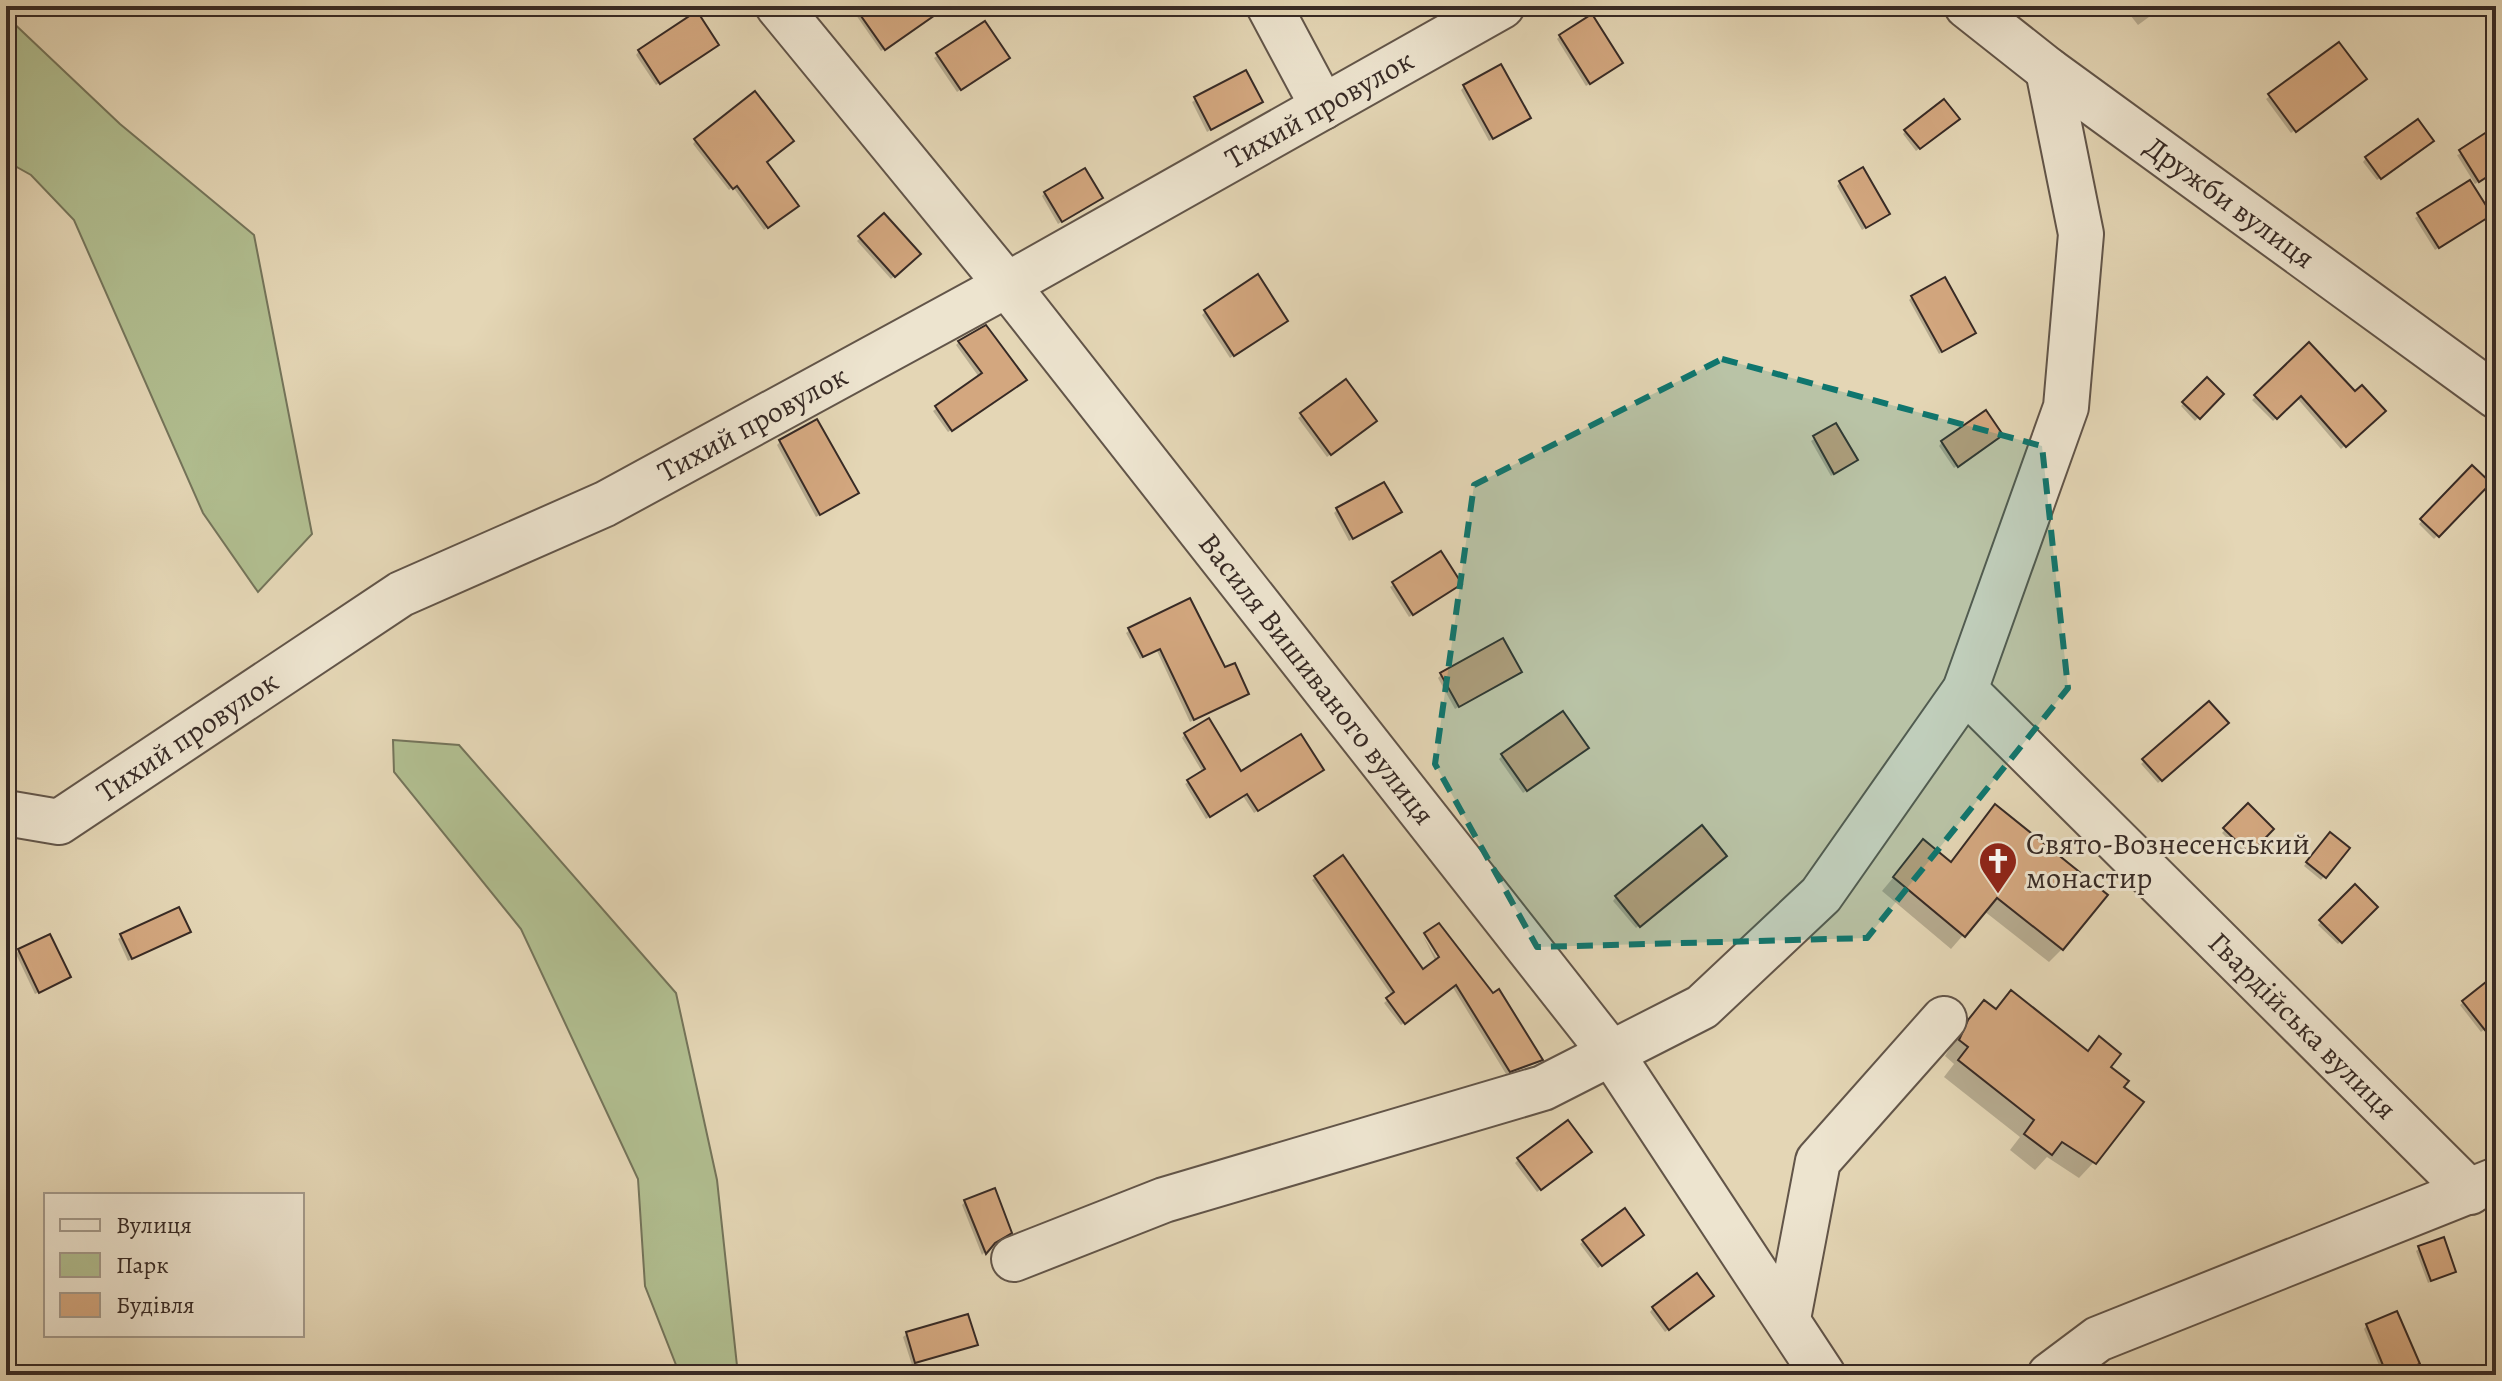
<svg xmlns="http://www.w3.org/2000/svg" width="2502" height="1381" font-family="Alegreya,serif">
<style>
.green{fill:#b1be90;stroke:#74745a;stroke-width:2}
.shadow{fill:#0003}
.building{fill:#d3a77f;stroke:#372a25;stroke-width:2}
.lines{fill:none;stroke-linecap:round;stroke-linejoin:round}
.minor-casing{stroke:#625549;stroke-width:48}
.minor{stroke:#ede4cf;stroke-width:44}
.marked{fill:#0f766e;fill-opacity:0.2;stroke:#0f766e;stroke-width:6;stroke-dasharray:16 10;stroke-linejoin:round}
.labels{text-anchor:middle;stroke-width:6;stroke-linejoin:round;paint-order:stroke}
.street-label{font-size:30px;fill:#372a25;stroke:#ede4cf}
.poi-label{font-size:30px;fill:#372a25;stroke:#ede4cf;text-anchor:start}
</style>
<rect width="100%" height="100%" fill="#e4d6b5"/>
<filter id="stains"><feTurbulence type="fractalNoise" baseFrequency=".0025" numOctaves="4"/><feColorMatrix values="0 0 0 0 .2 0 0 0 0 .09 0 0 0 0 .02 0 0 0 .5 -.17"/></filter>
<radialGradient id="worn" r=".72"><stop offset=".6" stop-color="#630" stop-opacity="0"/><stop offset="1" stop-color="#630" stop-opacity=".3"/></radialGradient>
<!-- green -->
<g class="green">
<path d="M6,16L120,124L254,235L312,534L258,592L203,513L74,220L31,175L6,161Z"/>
<path d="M393,740L459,745L676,993L717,1180L738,1375H680L645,1286L638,1179L521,929L394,772Z"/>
</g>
<!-- shadow -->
<g class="shadow">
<path d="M867,6H926L929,18L881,51L856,15Z"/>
<path d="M2123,6H2164L2138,25Z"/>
<path d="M984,24L1004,61L957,92L934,58Z"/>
<path d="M1560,36L1618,66L1586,86L1557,39Z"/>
<path d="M2339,44L2361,82L2291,133L2266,99Z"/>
<path d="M713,48L656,85L636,55L639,51Z"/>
<path d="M1246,72L1261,102L1207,132L1192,102Z"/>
<path d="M1464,87L1525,121L1489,141L1461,90Z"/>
<path d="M1954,122L1916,151L1903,134L1906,131Z"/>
<path d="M696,140L765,162L793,208L764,230L733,187L729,190L693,144Z"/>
<path d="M2496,142V170L2475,184L2457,155Z"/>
<path d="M2428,144L2377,180L2363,162L2366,158Z"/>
<path d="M1840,182L1884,217L1862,230L1837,186Z"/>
<path d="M2470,183L2487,218L2435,250L2415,218Z"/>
<path d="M1045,193L1097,201L1058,224L1042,196Z"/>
<path d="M884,216L918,254L891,279L857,241Z"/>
<path d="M1912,297L1974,333L1939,354L1909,300Z"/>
<path d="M1205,312L1283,323L1230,358L1202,315Z"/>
<path d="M959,342L1021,383L948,432L933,411L979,377L956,345Z"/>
<path d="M2309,345L2355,394L2383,411L2341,449L2297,398L2273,421L2252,400Z"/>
<path d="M2207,380L2222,394L2195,421L2181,406Z"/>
<path d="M1302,415L1371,424L1327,457L1298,418Z"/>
<path d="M1836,425L1852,463L1831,476L1811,441Z"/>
<path d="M1998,438L1954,468L1939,446L1942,442Z"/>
<path d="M780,442L853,496L816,517L777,445Z"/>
<path d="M2472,467L2488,483L2434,539L2419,524Z"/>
<path d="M1337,510L1396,515L1349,541L1334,513Z"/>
<path d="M1440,554L1456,587L1409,617L1390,587Z"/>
<path d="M1130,630L1224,670L1244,696L1190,722L1157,651L1140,659L1126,633Z"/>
<path d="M1441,675H1516L1455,709L1438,678Z"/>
<path d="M2209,704L2226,723L2158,783L2141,764Z"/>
<path d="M1185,734L1240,774L1318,773L1254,813L1243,796L1206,819L1185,784L1203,773L1182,738Z"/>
<path d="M1584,751L1523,793L1499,759L1503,755Z"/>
<path d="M2248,806L2271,829L2245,856L2222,833Z"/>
<path d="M1996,807L2062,949L2049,962L1984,911L1951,949L1882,891L1923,842L1950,863Z"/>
<path d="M2330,835L2347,849L2321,880L2304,866Z"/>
<path d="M1343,858L1423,972L1436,962L1423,936L1442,967L1540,1060L1537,1063L1506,1074L1452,986L1401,1025L1384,1003L1392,996L1312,880Z"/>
<path d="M1722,859L1636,928L1613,901L1616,897Z"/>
<path d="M2355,887L2375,907L2338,944L2318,925Z"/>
<path d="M188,932L128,961L118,939L122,936Z"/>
<path d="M19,950L69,977L35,994L16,954Z"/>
<path d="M2496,977V1020L2481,1032L2460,1005Z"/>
<path d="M2011,993L2086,1053L2099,1039L2108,1067L2094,1162L2079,1178L2047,1157L2035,1170L2010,1150L2020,1137L1944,1077L1954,1064L1945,1056L1969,1018L1985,1002L1994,1010Z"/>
<path d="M1587,1155L1537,1192L1515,1163L1518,1160Z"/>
<path d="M965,1202L991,1244L982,1255L962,1205Z"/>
<path d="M1639,1238L1598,1268L1580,1244L1584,1241Z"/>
<path d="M2420,1248L2453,1272L2428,1283L2416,1251Z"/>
<path d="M1708,1299L1665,1332L1650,1312L1653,1308Z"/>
<path d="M2367,1325L2417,1364L2396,1375H2383L2364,1329Z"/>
<path d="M907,1334L975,1344L912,1365L903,1337Z"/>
</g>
<!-- building -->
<g class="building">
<path d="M854,6H948L885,50Z"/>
<path d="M697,11L719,45L660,84L638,50Z"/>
<path d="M1592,14L1623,63L1590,84L1559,35Z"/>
<path d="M985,21L1010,58L961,90L936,53Z"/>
<path d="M2339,42L2367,79L2296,132L2268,94Z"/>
<path d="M1501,64L1531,118L1493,139L1463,85Z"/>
<path d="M1246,70L1263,102L1211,130L1194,97Z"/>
<path d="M755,91L794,141L767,162L799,206L768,228L737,186L733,189L694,139Z"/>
<path d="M1944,99L1960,119L1920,149L1904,130Z"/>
<path d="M2418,119L2434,141L2381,179L2365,157Z"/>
<path d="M2496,126V171L2479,182L2459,150Z"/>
<path d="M1863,167L1890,214L1866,228L1839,181Z"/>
<path d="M1085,168L1103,198L1062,222L1044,192Z"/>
<path d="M2470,180L2492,215L2439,248L2417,213Z"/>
<path d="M884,213L921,254L895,277L858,236Z"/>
<path d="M1258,274L1288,321L1234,356L1204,310Z"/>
<path d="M1945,277L1976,333L1942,352L1911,296Z"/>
<path d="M986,325L1027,380L952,431L935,406L982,373L958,341Z"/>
<path d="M2309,342L2355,391L2362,385L2386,411L2346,447L2301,396L2277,419L2254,395Z"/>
<path d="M2207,377L2224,394L2200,419L2182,402Z"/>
<path d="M1346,379L1377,421L1331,455L1300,413Z"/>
<path d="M1986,410L2003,435L1958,467L1941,441Z"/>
<path d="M817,419L859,493L820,515L779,440Z"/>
<path d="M1836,423L1858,460L1834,474L1813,436Z"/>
<path d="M2472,465L2491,483L2439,537L2420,519Z"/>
<path d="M1384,482L1402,512L1353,539L1336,508Z"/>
<path d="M1441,551L1462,584L1413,615L1392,582Z"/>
<path d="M1190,598L1225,667L1235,663L1249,694L1194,720L1160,649L1143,657L1128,628Z"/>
<path d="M1503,638L1522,672L1459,707L1440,673Z"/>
<path d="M2209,701L2229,723L2162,781L2142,759Z"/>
<path d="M1563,711L1589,748L1527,791L1501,754Z"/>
<path d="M1209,718L1241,771L1301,734L1324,770L1258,811L1247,794L1210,817L1187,780L1205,769L1184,733Z"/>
<path d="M2248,803L2274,829L2250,854L2223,828Z"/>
<path d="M1995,804L2108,895L2063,950L1997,898L1965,937L1893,877L1923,839L1951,862Z"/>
<path d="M1702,825L1727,856L1640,927L1615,896Z"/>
<path d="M2330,832L2350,848L2326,878L2306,862Z"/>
<path d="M1343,855L1423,969L1439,957L1424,933L1439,923L1493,993L1499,989L1543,1060L1510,1072L1456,985L1405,1024L1386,998L1394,992L1314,876Z"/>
<path d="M2355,884L2378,907L2342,943L2319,920Z"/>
<path d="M179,907L191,932L132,959L120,934Z"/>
<path d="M50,934L71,977L39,993L18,949Z"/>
<path d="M2496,974V1044L2462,1001Z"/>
<path d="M2011,990L2088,1051L2099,1036L2121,1054L2111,1067L2129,1081L2124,1087L2144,1102L2096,1164L2062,1142L2052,1155L2024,1134L2034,1120L1958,1060L1968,1047L1959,1040L1968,1020L1984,1000L1996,1009Z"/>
<path d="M1568,1120L1592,1152L1541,1190L1517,1158Z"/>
<path d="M995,1188L1012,1233L995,1243L986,1254L964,1200Z"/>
<path d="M1625,1208L1644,1235L1602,1266L1582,1240Z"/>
<path d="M2444,1237L2456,1272L2431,1281L2418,1246Z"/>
<path d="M1697,1273L1714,1296L1669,1330L1652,1307Z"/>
<path d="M2397,1311L2420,1364L2387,1375L2366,1324Z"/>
<path d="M968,1314L978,1345L915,1363L906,1332Z"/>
</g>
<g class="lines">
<!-- minor casing -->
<g class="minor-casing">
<g id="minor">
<path id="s1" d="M778,6L1007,285L1611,1053L1823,1375"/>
<path d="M1269,6L1323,107"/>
<path id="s2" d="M1967,6L2048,70L2496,396"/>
<path id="s3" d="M1965,690L2470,1192"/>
<path id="s4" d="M6,813L59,822L401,594L605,504L1007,285L1502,6"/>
<path d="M1014,1259L1164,1200L1543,1088L1702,1007L1821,895L1965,690L2066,407L2081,234L2048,70"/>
<path d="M1788,1319L1818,1161L1944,1019"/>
<path d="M2050,1375L2098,1339L2494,1181"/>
</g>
</g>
<!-- minor -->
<use href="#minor" class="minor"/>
</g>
<!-- marked area -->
<path class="marked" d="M1722,359L2042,446L2068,688L1867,938L1537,947L1435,764L1474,485Z"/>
<!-- icons -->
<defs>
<g id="church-pin" transform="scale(2)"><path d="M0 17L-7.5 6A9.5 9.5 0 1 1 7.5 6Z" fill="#8f2418" stroke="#ede4cf"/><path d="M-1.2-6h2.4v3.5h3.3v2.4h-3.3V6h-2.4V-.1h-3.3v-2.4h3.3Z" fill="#fff"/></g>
</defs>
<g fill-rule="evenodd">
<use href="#church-pin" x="1998" y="861"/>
</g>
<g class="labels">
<!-- street labels -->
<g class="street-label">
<text dy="10" stroke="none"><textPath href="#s4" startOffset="1504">Тихий провулок</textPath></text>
<text dy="10" stroke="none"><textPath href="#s2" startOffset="328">Дружби вулиця</textPath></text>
<text dy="10" stroke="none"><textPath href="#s4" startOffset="856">Тихий провулок</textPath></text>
<text dy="10" stroke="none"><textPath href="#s1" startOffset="862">Василя Вишиваного вулиця</textPath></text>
<text dy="10" stroke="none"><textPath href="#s4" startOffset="208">Тихий провулок</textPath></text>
<text dy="10" stroke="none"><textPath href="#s3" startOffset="476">Гвардійська вулиця</textPath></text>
</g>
<!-- poi labels -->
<g class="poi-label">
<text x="2026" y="854">Cвято-Вознесенський<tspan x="2026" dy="34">монастир</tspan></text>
</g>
</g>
<!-- margin -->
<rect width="2502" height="1381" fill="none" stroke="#e4d6b5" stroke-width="32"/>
<rect x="8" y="8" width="2486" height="1365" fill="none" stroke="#372a25" stroke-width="4"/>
<rect x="16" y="16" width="2470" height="1349" fill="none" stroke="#372a25" stroke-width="2"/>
<!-- legend -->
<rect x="44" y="1193" width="260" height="144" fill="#ede4cf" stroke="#a49a8b" stroke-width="2"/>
<rect x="60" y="1219" width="40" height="12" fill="#ede4cf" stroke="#a49a8b" stroke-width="2"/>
<text x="116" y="1233" font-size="24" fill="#372a25">Вулиця</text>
<rect x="60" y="1253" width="40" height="24" fill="#b1be90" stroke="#a49a8b" stroke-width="2"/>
<text x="116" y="1273" font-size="24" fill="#372a25">Парк</text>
<rect x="60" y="1293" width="40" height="24" fill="#d3a77f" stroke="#a49a8b" stroke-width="2"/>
<text x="116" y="1313" font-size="24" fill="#372a25">Будівля</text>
<rect width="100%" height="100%" filter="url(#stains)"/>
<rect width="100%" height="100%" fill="url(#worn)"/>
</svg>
